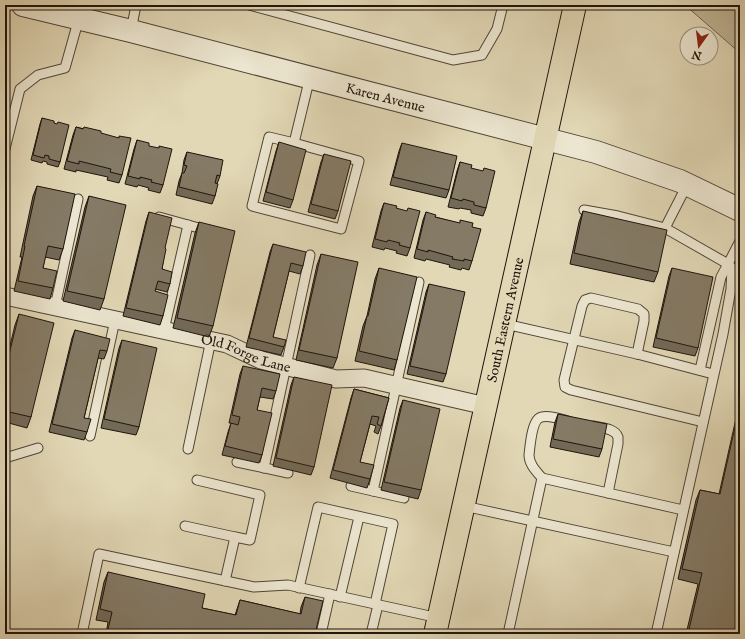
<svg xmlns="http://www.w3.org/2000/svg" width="745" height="639" font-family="'IM FELL English',serif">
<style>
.green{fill:#c1b799;stroke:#706653}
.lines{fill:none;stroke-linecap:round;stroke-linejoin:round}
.service-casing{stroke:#4f4537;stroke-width:11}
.minor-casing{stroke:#4f4537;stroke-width:19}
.tertiary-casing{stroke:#4f4537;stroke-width:24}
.primary-casing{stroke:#1e140d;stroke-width:24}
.service{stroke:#ece6d0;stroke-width:9}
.minor{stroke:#ece6d0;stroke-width:17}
.tertiary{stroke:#ece6d0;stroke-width:22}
.primary{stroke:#e2d8b6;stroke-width:22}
.wall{fill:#726957;stroke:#1e140d}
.building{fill:#847a65;stroke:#1e140d}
.labels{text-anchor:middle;stroke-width:3;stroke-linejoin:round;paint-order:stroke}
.street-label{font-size:14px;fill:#1e140d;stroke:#ece6d0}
</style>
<rect width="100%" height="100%" fill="#e2d8b6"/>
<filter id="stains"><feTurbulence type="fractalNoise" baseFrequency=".005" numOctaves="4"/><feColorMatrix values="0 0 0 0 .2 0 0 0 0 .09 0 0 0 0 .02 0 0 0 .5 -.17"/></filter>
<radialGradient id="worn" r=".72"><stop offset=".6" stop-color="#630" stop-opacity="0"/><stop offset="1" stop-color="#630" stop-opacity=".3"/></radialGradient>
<!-- green -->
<path class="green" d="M685,5H740V53Z"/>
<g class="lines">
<!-- service casing -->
<g class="service-casing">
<g id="service">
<path d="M249,5L453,60L482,55L497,29L503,5"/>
<path d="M131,31L136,5"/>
<path d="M294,143L359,161L341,229L252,206L269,137L294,143L310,77"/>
<path d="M5,149L20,89L38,75L65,68L79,18"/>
<path d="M584,210L618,216L665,228L728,264L721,277L700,370"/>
<path d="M159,217L206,230"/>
<path d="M665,228L687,185"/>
<path d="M55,307L78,199"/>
<path d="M505,324L637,354L713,374"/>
<path d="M164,330L188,225"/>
<path d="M637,354L644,321V314L638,309L591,298L585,300L582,306L564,380L565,387L571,390L703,422"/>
<path d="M594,426C601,428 615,428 618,437C618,437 618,443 618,444L608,493"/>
<path d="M90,436L115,320"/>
<path d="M188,449L211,340"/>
<path d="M5,458L38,448"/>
<path d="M237,462L288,473"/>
<path d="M264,468L310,255"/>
<path d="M542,478C536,471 529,464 529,455C530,446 532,418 542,417C549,415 561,419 568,421"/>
<path d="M197,480L260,495L250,540L235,537L225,581"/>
<path d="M351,486L404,498"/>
<path d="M373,491L419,282"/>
<path d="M464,506L674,552"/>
<path d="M185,526L235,537"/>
<path d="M299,588L318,507L393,524L375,604"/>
<path d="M340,597L359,517"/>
<path d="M82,634L99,554L254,587L288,585L439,618"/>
<path d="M321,634L330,594"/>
<path d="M371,634L378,605"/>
<path d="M508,634L542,478L683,510"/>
<path d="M656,634L723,334L731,289L732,268L728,264L740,241"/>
</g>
</g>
<!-- minor casing -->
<g class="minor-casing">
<g id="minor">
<path id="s1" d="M5,296L227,344L261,360L336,379L364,378L486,406"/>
</g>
</g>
<!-- tertiary casing -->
<g class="tertiary-casing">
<g id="tertiary">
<path id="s2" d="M23,5L131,31L596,152L680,181L740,210"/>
</g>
</g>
<!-- primary casing -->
<g class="primary-casing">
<g id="primary">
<path id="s3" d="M435,634L575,5"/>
</g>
</g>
<!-- service -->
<use href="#service" class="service"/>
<!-- minor -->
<use href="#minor" class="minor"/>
<!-- tertiary -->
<use href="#tertiary" class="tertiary"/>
<!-- primary -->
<use href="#primary" class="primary"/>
</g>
<!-- wall -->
<g class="wall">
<path d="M42,118L54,123L60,162L58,167L47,164V162L43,161L42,163L31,160L40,124Z"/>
<path d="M76,127L101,133L122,175L119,183L107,180L108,177L76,170V172L64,169L73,135Z"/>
<path d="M137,140L149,146L163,185L160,193L148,190L149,188L138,185L137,187L125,184L134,149Z"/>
<path d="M279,142L293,200L290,208L263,201L276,151Z"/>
<path d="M402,143L449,190L446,198L390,185L399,151Z"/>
<path d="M187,152L220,176L217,184L215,196L212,204L176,195L179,181L182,173L184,160Z"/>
<path d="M324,154L338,211L335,219L308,212L321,162Z"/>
<path d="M460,162L471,168L486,208L483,216L471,213V210L460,208L459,209L448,207L457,171Z"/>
<path d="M37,186L63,249L59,260L45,257L43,268L53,288L50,299L14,291L22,257H20L33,196Z"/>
<path d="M89,196L104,299L100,310L63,301L85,207Z"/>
<path d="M384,203L396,208L410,248L407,256L396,253L397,251L385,248L384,250L372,247L381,211Z"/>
<path d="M583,211L658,272L654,282L570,264L579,222Z"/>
<path d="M149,212L165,248L162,269L170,284L167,292L155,289V291L163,316L160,325L123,316L146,221Z"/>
<path d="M426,212L435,217L472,227V261L469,270L462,268L461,270L449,267L450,265L426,259L425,261L414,258L423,220Z"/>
<path d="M199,222L213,326L209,337L173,328L195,233Z"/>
<path d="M273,244L303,266L300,274L289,271L273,337L284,347L281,355L246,347L270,252Z"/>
<path d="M321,254L337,358L333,368L296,360L317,265Z"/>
<path d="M379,268L397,360L394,370L355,361L363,326L367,316L375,279Z"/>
<path d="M672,268L698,348L695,356L653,347L669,276Z"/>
<path d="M429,284L446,374L443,382L407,374L426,292Z"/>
<path d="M19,314L31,417L27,428L5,422V366L15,325Z"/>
<path d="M75,330L107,351L104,359L98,358L84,418L87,432L84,440L49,432L72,338Z"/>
<path d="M122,340L139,427L136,435L101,428L119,348Z"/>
<path d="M243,366L276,391L273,399L260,397L257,410L262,455L259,463L222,455L228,432L231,423H229L240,374Z"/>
<path d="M294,377L314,467L311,475L273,466L291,385Z"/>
<path d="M354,389L389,398L381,426L378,434L374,432L376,426L370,424L360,462L370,479L367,488L330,478L351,398Z"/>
<path d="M403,400L421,490L418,499L381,490L400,408Z"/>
<path d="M740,404V634H686L698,584L678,579L696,500L700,490L719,494L737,414Z"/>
<path d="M558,414L602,449L599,457L550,447L555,422Z"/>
<path d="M108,572L202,608L235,615L240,600L300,614L301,607L305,597L315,634H106L108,622L96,620L104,582Z"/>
</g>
<!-- building -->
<g class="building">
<path d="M42,118L54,121V123L57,124L58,122L69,125L60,162L49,159V156L45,155L44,158L33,155Z"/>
<path d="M76,127L83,129L84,127L101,131V133L119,138V136L131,138L122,175L110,172L111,169L79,161V164L67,161Z"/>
<path d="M137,140L149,143V146L159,148V146L172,149L163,185L151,182L152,180L140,177V179L128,176Z"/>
<path d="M279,142L306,150L293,200L266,192Z"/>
<path d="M402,143L457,156L449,190L393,177Z"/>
<path d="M187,152L223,160L220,176L217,175L215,183L218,184L215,196L179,187L182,173H184L187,166L184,165Z"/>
<path d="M324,154L351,161L338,211L311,204Z"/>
<path d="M460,162L472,165L471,168L483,171L484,168L495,171L486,208L474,205V202L463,199L462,201L451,198Z"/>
<path d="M37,186L75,194L63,249L48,246L43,268L57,271L53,288L18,281L25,246H24Z"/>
<path d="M89,196L126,205L104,299L67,291Z"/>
<path d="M384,203L397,206L396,208L407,211L408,208L420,211L410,248L399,245L400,243L388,240L387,242L375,239Z"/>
<path d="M583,211L667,230L658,272L574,253Z"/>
<path d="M149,212L172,218L165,248L166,249L162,269L172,272L170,284L158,281L155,291L168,295L163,316L126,308Z"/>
<path d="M426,212L436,215L435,217L460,223V220L473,223L472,227L481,229L472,261L464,259V261L452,259L453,257L428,250V252L417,249Z"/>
<path d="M199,222L235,231L213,326L177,318Z"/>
<path d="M273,244L306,252L303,266L291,263L273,337L286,340L284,347L249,338Z"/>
<path d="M321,254L358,262L337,358L299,350Z"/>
<path d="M379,268L417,277L397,360L359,351L367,316H368Z"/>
<path d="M672,268L713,277L698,348L656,338Z"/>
<path d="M429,284L465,292L446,374L410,366Z"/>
<path d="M19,314L54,323L31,417L5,411V371Z"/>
<path d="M75,330L110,339L107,351L100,350L84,418L91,419L87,432L52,424Z"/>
<path d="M122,340L157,348L139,427L104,419Z"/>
<path d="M243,366L280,374L276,391L262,388L257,410L272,413L262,455L225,446L231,423L238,425L240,417L232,415Z"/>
<path d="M294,377L332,385L314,467L276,458Z"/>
<path d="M354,389L389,398L381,426L377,424L379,417L372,416L360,462L374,465L370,479L333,470Z"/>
<path d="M403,400L440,409L421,490L384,482Z"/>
<path d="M740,405V634H688L702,573L682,569L700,490L720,494Z"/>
<path d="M558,414L607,424L602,449L553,439Z"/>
<path d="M108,572L205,594L202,608L236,615L240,600L301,614L305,597L323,601L315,634H214L198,630L197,634H107L112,612L100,609Z"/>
</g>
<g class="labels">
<!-- street labels -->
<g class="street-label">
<text dy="5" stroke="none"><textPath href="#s2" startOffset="374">Karen Avenue</textPath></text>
<text dy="5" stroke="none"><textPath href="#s3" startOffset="322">South Eastern Avenue</textPath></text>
<text dy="5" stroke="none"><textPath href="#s1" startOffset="248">Old Forge Lane</textPath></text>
</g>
</g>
<!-- margin -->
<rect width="745" height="639" fill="none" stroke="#e2d8b6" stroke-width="20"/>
<rect x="6" y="6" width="733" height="627" fill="none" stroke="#1e140d" stroke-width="2"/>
<rect x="10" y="10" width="725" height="619" fill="none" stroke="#1e140d"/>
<!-- north arrow -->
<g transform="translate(699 46) rotate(194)"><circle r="19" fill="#ece6d0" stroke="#9a9282"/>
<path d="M0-3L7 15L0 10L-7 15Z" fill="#8f2418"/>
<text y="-6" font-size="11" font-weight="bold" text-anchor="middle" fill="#1e140d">N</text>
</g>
<rect width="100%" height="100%" filter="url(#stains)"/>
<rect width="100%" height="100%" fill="url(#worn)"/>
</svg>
